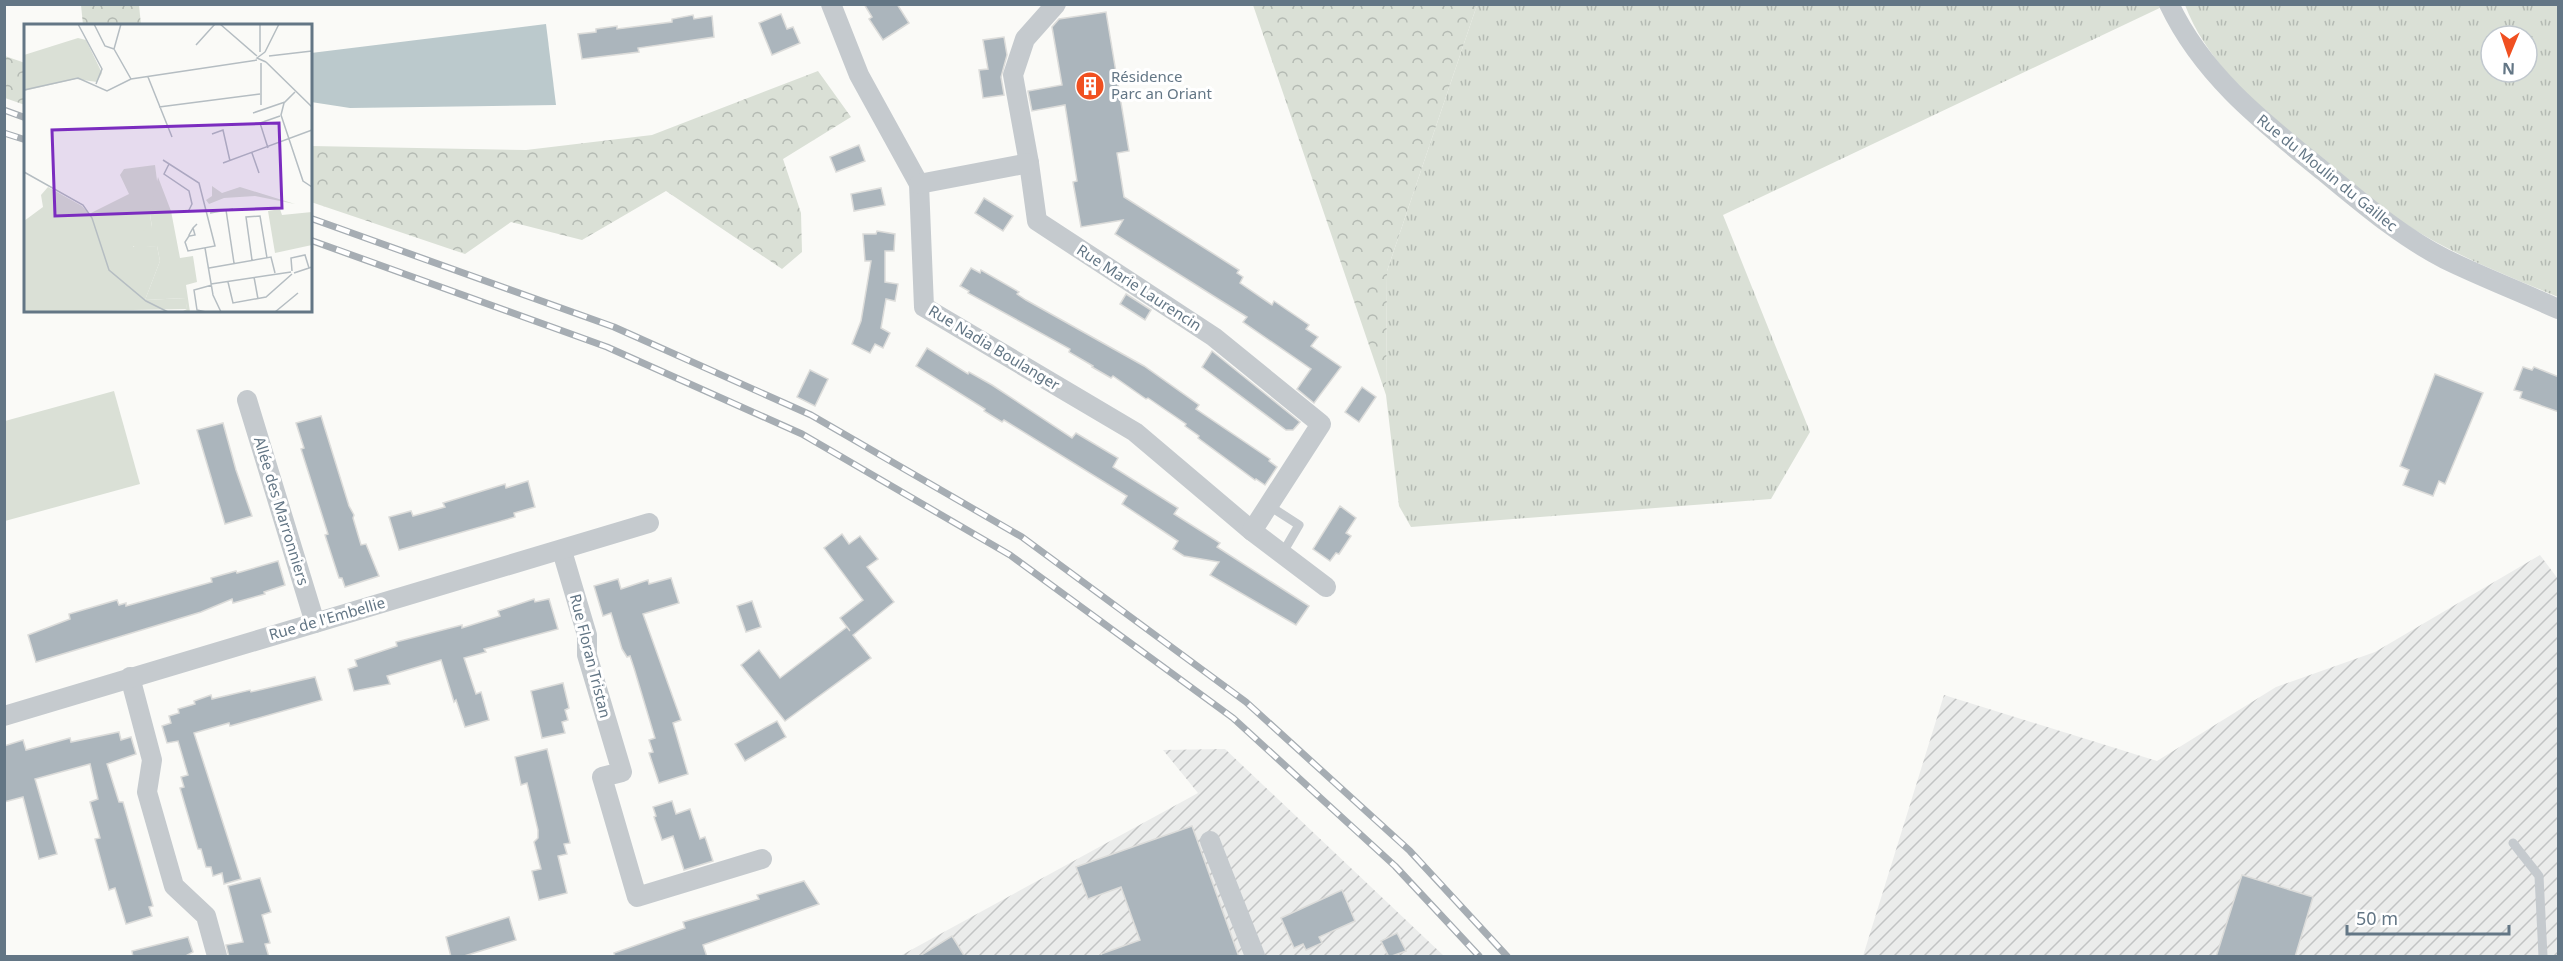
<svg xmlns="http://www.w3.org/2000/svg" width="2563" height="961" font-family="'Noto Sans',sans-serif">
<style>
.industrial{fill:url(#industrial-furrows)}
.grass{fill:url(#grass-tufts);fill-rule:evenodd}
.forest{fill:url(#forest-crowns)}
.pitch{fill:#dae0d6}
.water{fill:#bbc9cc}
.building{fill:#abb5bc;stroke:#dcdcda;stroke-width:1.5}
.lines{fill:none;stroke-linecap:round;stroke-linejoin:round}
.lane{stroke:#c5cace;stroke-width:9}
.street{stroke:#c5cace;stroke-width:20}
.rail-casing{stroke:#a6adb3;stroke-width:7}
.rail{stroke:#fff;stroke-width:4.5;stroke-dasharray:14;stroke-linecap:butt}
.labels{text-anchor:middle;stroke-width:6;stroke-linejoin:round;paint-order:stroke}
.poi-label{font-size:15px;fill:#637685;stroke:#fff;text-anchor:start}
.street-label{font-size:15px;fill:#637685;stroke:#fff}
.inset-road{fill:none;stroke:#b5bdc2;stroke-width:1.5}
.view{fill:#7b2cbf;fill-opacity:0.15;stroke:#7b2cbf;stroke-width:3}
.inset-edge{fill:none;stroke:#637685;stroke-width:3}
</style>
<defs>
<pattern id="industrial-furrows" width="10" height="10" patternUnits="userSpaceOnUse" patternTransform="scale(1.5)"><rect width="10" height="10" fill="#ebeceb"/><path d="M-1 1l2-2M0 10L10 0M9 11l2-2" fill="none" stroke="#c2c4c4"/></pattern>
<pattern id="grass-tufts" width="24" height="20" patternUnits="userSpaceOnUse" patternTransform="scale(1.5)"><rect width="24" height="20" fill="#dae0d6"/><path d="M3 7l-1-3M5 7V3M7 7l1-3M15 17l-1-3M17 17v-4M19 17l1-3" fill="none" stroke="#b4bab3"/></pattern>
<pattern id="forest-crowns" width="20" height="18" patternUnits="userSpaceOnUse" patternTransform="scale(1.5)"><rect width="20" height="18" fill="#dae0d6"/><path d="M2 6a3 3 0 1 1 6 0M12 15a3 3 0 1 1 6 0" fill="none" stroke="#b4bab3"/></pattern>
</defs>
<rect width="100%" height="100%" fill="#fafaf7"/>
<!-- industrial -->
<g class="industrial">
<path d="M2540,555L2558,579V956H1863L1944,695L2157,761L2276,687L2375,652Z"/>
<path d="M1225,749L1444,956H900L1198,793L1163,750Z"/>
</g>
<!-- grass -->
<g class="grass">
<path d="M1477,5H2166L1723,215L1810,432L1771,499L1411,527L1399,506L1386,395L1387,271Z"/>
<path d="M2185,5H2558V297C2508,276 2456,256 2410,227C2376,206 2346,179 2316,154C2265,111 2209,68 2185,5ZM2491,36H2527V72H2491Z"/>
</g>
<!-- forest -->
<g class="forest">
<path d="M81,5H139L141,25H83Z"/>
<path d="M1253,5H1477L1387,271L1386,395Z"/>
<path d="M5,56L25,63V105L5,98Z"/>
<path d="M818,71L851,117L783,159L801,213L802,252L782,269L666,191L582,240L511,222L465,254L311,202V146L526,150L652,135Z"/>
</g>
<!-- pitch -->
<path class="pitch" d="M114,391L140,484L5,521V421Z"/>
<!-- water -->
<path class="water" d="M546,24L556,105L350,108L311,102V53Z"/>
<!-- building -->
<g class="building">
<path d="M864,4H897L909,23L883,40L869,19L872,17Z"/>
<path d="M1106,12L1129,151L1117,153L1124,197L1239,270L1237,273L1243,277L1240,283L1272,305L1274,301L1309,325L1306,329L1318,337L1311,346L1341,367L1314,403L1297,389L1311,369L1243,322L1247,317L1115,234L1123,220L1081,227L1073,182L1077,181L1065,105L1032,111L1028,91L1062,85L1052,27L1059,19Z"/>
<path d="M781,14L787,29L793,27L800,43L772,55L759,23Z"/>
<path d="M693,15L694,19L712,16L714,37L638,48L639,52L582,59L578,34L596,32V29L617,26V29L672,22V19Z"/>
<path d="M1004,37L1007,55L1001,77L1004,95L983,98L979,70L988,69L983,40Z"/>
<path d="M859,145L865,161L836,172L830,157Z"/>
<path d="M881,188L885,205L854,211L851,194Z"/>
<path d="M984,198L1013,216L1003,231L975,213Z"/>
<path d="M877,231L895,234L894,251H885V282L898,284L895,301L886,299L881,328L890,333L883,348L875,344L870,353L852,344L861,321L871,261H865L863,234H876Z"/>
<path d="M971,268L980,273L981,270L1019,292L1017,294L1026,300L1144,366L1199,405L1196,409L1270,459L1269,461L1277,467L1265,485L1256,479L1255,480L1198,438L1199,436L1185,426L1186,424L1148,398L1146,399L1113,376L1111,378L1092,367L1093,366L1069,352L1070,349L968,293L969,291L960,286Z"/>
<path d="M1126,294L1151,310L1145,320L1120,304Z"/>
<path d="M927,348L968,374L969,372L992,385L1072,438L1076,433L1118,458L1113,467L1178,508L1174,514L1220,543L1217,547L1309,606L1296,625L1210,575L1219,562L1184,556L1173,549L1178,541L1122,504L1127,496L1004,420L1002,422L984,411L985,409L916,366Z"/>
<path d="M1212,351L1300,422L1293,430H1286L1202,367Z"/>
<path d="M2523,367L2532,370L2534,367L2559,377V412L2520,398L2522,392L2514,390Z"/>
<path d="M810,370L828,379L815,406L797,397Z"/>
<path d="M2435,374L2483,393L2445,484L2439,481L2433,496L2403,485L2409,470L2400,466Z"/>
<path d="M1362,387L1376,397L1359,422L1345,412Z"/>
<path d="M321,416L349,506L354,515L353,518L361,545L366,544L379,576L345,587L342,578H339L325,535L328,534L301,449L304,448L296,423Z"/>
<path d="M223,423L236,470L252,516L225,524L197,430Z"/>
<path d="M528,481L535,507L514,513L515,517L399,550L389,517L411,511L413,516L445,507L443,503L505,484L506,488Z"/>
<path d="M1340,506L1356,518L1346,533L1351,536L1339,554L1336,553L1330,561L1313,549Z"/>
<path d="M842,534L849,544L860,536L878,559L867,567L894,602L853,635L871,658L785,721L741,665L759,650L780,678L847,627L850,631L840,618L863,600L824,548Z"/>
<path d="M278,561L285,585L264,592L265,594L233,603L232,599L201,612L36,662L28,635L70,619L69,614L117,600L119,605L126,603V606L212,582L211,578L236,571L237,573Z"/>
<path d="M671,578L679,603L643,614L681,720L673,723L688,774L659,783L649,753L653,752L649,740L655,738L634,668L630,656L627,657L622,649L611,613L603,616L594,586L618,579L621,589L648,580L649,584Z"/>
<path d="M534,599L535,602L549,599L558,629L484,649L486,652L464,658L476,694L481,692L489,720L465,727L456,700L454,702L441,660L387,676L390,684L354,691L348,669L357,666L355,660L397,646L396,642L462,625V628L500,616L498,611Z"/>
<path d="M752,601L761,627L746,632L737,606Z"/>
<path d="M315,677L322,700L230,726L229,723L194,733L241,879L224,884L222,873L213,876L211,867H206L201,849H198L180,788L184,787L181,777L188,775L178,741L167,743L162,726L171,723L169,716L179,713L178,709L195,704L194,701L211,695L212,699L250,690L251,692Z"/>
<path d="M563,683L569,708L565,710L568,720L562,722L565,733L542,738L531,691Z"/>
<path d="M777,721L786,737L745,761L735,744Z"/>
<path d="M119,732L121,740L131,737L136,754L107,764L119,802H123L153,906L149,907L152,916L126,924L115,888L109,890L95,839L100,838L90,802L98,799L90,764L35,779L57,854L39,859L23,797L4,802V746L23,740L26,750L70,738L71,742Z"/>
<path d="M547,749L570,843L564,844L567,854L558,856L567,893L539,900L532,871L541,869L534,842L538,838V830L527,783L521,785L515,757Z"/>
<path d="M672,801L676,814L690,809L700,839L705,837L713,861L684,870L673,836L662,840L654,817L656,816L653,807Z"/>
<path d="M1192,826L1239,957H1102L1101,954L1140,940L1121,887L1088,899L1076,867Z"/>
<path d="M2242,875L2313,897L2295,957H2216Z"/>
<path d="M260,878L271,912L262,915L270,943L265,944L269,957H229L226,945L243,942L228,886Z"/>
<path d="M804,881L819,904L703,945L707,957H615L614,953L685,928L683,922L759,899L757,895Z"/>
<path d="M1342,890L1355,921L1319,937L1322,943L1306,950L1303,944L1294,948L1281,918Z"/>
<path d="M509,917L516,940L461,957H451L446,937Z"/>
<path d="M1397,933L1406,951L1389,957L1381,941Z"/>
<path d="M952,936L965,957H918Z"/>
<path d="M188,937L193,952L184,957H133L132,951Z"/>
</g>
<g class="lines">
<!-- lane -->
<g class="lane">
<path d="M1268,505L1299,525L1282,554"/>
<path d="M2513,843L2539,876L2543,956"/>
</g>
<!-- street -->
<g class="street">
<path d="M831,4L859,75L919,184L924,307L1135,432L1252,531L1326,587"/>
<path d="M1056,4L1025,39L1013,75L1029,163L1037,221L1214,337L1321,424L1252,531"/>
<path d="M2169,4C2203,76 2264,123 2323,171C2362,203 2400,236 2445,259C2482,277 2521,292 2558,309"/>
<path d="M919,184L1029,163"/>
<path d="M247,400L315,623"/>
<path d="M562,551L587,635V655L622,772L602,777L637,897L762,859"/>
<path d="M130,677L152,760L147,792L174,886L206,916L217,956"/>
<path d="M4,716L649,523"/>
<path d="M1210,841L1255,956"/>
</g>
<!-- rail casing -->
<g class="rail-casing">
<g id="rail">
<path d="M4,110L26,118"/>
<path d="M4,133L26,140"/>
<path d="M310,218L614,327L811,415L1022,537L1246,702L1410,851L1507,956"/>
<path d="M310,240L607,347L802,434L1010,555L1233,718L1395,866L1479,956"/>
</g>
</g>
<!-- rail -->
<use href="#rail" class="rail"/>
</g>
<!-- icons -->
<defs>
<g id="building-disc" transform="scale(1.5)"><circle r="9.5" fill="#f05021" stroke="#fff"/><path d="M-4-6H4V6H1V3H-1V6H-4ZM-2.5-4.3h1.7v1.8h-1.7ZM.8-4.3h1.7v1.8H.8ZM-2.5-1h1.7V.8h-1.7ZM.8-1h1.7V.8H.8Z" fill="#fff"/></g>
</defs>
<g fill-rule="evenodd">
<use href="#building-disc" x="1090" y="86"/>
</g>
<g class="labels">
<!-- poi labels -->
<g class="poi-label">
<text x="1111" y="82">Résidence<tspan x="1111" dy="17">Parc an Oriant</tspan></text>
</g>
<!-- street labels -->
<g class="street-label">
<text transform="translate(2327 173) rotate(39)" y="5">Rue du Moulin du Gaillec</text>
<text transform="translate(1139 288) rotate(33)" y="5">Rue Marie Laurencin</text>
<text transform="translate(994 348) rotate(31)" y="5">Rue Nadia Boulanger</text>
<text transform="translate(281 511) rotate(73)" y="5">Allée des Marronniers</text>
<text transform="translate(327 619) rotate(-16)" y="5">Rue de l'Embellie</text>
<text transform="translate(590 656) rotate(76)" y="5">Rue Floran Tristan</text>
</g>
</g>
<!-- overview -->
<g transform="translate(24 24)">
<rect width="288" height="288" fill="#fafaf7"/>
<path d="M54,14L62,16L78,49L73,58L52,55L0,67V31ZM131,141L134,164L126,191L128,203L109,223L133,222L136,237L121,276L162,274L163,285L0,288V197L19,183L17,171L24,163L58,182L65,190L105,170L96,151L100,145Z" fill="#dae0d6"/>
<path d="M134,153L147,187L156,234L169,232L173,258L162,261L166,288H157L163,285L161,274L121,276L136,237L133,222L111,224L109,221L122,204L128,203L126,190ZM188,162L198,169L216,163L271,180L231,172L200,174L185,180L182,176L188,172Z" fill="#dae0d6"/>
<path d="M256,185L258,191L288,188V221L251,229L244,187Z" fill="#dae0d6"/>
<path class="inset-road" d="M54,0L78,45L72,60M70,0L81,22L90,25M196,0L233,32M172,21L191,0M90,25L107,55M90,25L97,0M236,28V0M241,28L255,0M241,28L233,34L242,38M245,32L288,27M242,38L288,83M124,53L148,113M0,66L54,54L83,67L107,55L233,36M271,68L260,79L257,91L279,157L288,163M237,81V39M135,83L236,70M229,89L261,78M188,110L199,106L206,137M244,124L236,99L256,92M228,129L235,149M139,136L175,159L191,222L164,227L161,218L165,212M199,139L288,106M145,140L140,150L165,167L168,180L164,188M0,148L59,181L68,194L85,246L122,277L144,288M202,186L210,239M186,189L209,185M169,204L171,211L166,212L165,211L169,204L173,200M181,224L189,271L197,288M228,236L222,193L236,192L243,234M185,244L247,233L251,249M268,247L267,234L281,231L285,244M270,249L288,243M230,253L234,275M204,258L209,279L242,273L268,250M187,260L267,248M182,288L173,286L170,266L188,261M251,288L274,269"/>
<path class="view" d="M255,99L258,184L31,192L28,106Z"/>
<rect width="288" height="288" class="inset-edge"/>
</g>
<!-- border -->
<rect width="2563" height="961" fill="none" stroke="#637685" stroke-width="12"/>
<!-- north arrow -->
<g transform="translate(2509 54) rotate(182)"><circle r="28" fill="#ffffff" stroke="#c1c8ce" stroke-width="1.5"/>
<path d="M0-4.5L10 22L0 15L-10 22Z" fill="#f05021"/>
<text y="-9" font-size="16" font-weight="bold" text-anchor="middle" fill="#637685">N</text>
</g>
<!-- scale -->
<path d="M2347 925v9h162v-9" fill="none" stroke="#637685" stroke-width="3"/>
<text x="2356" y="925" font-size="18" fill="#637685" stroke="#ffffff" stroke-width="4.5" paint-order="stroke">50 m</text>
</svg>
